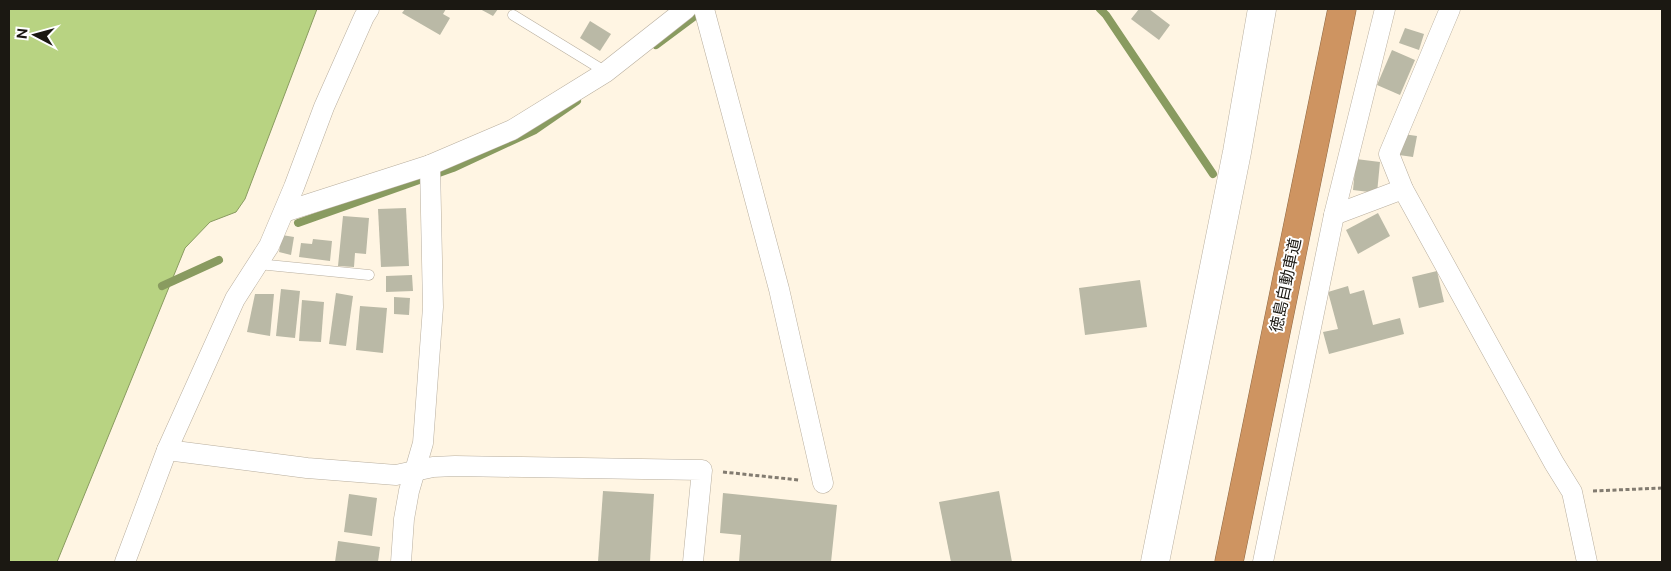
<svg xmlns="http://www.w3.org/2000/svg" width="1671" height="571" viewBox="0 0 1671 571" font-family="'Public Sans','Noto Sans JP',sans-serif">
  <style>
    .water { fill: #b8d382; stroke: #899b60 }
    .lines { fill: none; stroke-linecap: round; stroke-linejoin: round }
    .stream { stroke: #899b60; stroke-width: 8 }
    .building { fill: #bab9a6 }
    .lane-casing { stroke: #b8ae9e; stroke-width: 11 }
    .street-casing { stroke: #b8ae9e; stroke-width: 21 }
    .secondary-casing { stroke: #b8ae9e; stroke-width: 29 }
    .highway-casing { stroke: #8f6945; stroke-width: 29 }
    .path { stroke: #827b70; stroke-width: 3; stroke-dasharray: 4 2.5; stroke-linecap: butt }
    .lane { stroke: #fff; stroke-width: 10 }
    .street { stroke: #fff; stroke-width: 20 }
    .secondary { stroke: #fff; stroke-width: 28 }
    .highway { stroke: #ce9461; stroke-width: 28 }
    .labels { text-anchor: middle; stroke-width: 4; stroke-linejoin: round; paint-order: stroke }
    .street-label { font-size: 16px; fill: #1b1812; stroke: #fff }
  </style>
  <rect width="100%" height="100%" fill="#fff5e3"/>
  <path class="water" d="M9,9h308l-72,190 -9,13 -26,10 -25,26 -128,314h-48z"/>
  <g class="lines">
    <g class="stream">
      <path d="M1100,9l6,6 107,159"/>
      <path d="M656,45l47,-35"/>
      <path d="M298,223l155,-55 82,-38 42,-29"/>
      <path d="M162,286l57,-26"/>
    </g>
  </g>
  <g class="building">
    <path d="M405,9h41l-3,5 7,4 -10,17 -38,-22z"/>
    <path d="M480,9h18l-5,7z"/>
    <path d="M1139,9h10l21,16 -11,15 -28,-21z"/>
    <path d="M590,21l21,13 -11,17 -20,-13z"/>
    <path d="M1405,28l19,6 -5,16 -20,-7z"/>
    <path d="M1392,50l23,10 -15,35 -23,-10z"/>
    <path d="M1403,134l14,2 -4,21 -14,-2z"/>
    <path d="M1356,159l24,3 -3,31 -24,-3z"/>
    <path d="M406,208l3,58 -28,1 -3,-58z"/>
    <path d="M1378,213l12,23 -32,18 -12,-24z"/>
    <path d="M343,216l26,2 -3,36 -11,-1 -1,14 -16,-1z"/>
    <path d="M282,235l12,2 -3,18 -12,-3z"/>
    <path d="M313,239l19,2 -2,20 -31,-4 2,-14 11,1z"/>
    <path d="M1437,271l7,31 -25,6 -7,-31z"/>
    <path d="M412,275l1,16 -27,1v-16z"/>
    <path d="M1140,280l7,47 -62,8 -6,-47z"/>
    <path d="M1348,286l2,8 14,-4 9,35 27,-7 4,16 -75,20 -6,-22 15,-3 -10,-37z"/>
    <path d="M281,289l19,2 -5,47 -19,-2z"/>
    <path d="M336,293l17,3 -7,50 -17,-2z"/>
    <path d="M255,294h19l-4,42 -23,-4z"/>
    <path d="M394,297l16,1 -1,17 -15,-1z"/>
    <path d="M302,300l22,2 -3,40 -22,-1z"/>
    <path d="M360,306l27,2 -4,45 -27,-3z"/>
    <path d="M603,491l51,3 -4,68h-52z"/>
    <path d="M999,491l13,71h-61l-12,-60z"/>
    <path d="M723,493l114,12 -6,57h-92l2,-27 -21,-2z"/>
    <path d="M349,494l28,4 -5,38 -28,-4z"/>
    <path d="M338,541l42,6 -2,15h-43z"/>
  </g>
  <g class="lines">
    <g class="lane-casing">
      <g id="lane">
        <path d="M513,15l93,57"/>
        <path d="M258,264l111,11"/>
      </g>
    </g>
    <g class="street-casing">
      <g id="street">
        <path d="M704,9l75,280 44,194"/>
        <path d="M1450,9l-61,145 14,35 151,274 18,29 15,70"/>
        <path d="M284,212l146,-47 82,-35 94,-58 80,-63"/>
        <path d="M1334,215l69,-26"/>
        <path d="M167,450l140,18 89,7 37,-8 22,-1 247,4 -9,92"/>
        <path d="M125,562l42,-112 68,-151 34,-53 25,-59 30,-80 40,-90 5,-8"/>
        <path d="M401,562l3,-43 5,-28 14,-48 10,-136 -3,-142"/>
        <path d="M1263,562l71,-347 51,-206"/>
      </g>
    </g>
    <g class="secondary-casing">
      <path id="secondary" d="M1155,562l82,-410 25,-143"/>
    </g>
    <g class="highway-casing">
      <path id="highway" d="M1229,562l113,-553"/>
    </g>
    <g class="path">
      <path d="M723,472l76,8"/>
      <path d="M1593,491l69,-3"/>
    </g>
    <use href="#lane" class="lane"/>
    <use href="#street" class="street"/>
    <use href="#secondary" class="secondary"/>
    <use href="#highway" class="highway"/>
  </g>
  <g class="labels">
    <g class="street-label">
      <text transform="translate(1285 285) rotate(-78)" y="6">徳島自動車道</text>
    </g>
  </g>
  <rect width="1671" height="571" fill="none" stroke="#1b1812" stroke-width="20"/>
  <g transform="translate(35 35) rotate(276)" stroke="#ffffff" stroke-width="4" paint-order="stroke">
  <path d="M0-4L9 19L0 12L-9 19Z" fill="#1b1812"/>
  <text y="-8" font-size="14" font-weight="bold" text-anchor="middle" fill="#1b1812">N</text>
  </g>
</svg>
